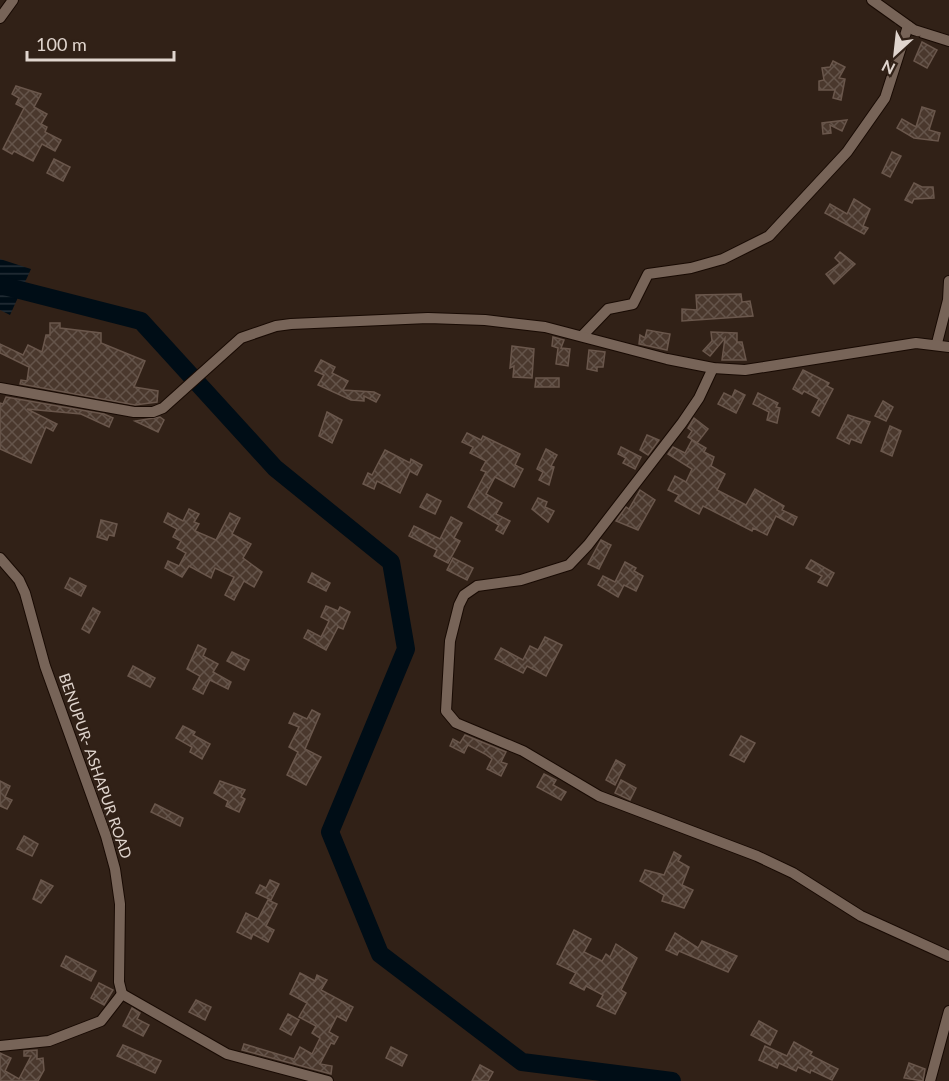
<svg xmlns="http://www.w3.org/2000/svg" width="949" height="1081" viewBox="0 0 949 1081" font-family="Lato,sans-serif">
  <style>
    .water { fill: url(#water-rules) }
    .lines { fill: none; stroke-linecap: round; stroke-linejoin: round }
    .river { stroke: #000d16; stroke-width: 18 }
    .building { fill: url(#building-cross-hatch); stroke: #6a574c; stroke-width: 1.5 }
    .minor-casing { stroke: #180a03; stroke-width: 12 }
    .minor { stroke: #776458; stroke-width: 10 }
    .labels { text-anchor: middle; stroke-width: 4.5; stroke-linejoin: round; paint-order: stroke }
    .street-label { font-size: 15px; fill: #e0d5ce; stroke: #312117 }
  </style>
  <defs>
    <pattern id="water-rules" width="6" height="5" patternUnits="userSpaceOnUse" patternTransform="scale(1.5)"><rect width="6" height="5" fill="#000d16"/><path d="M0 2.5h6" fill="none" stroke="#252f37"/></pattern>
    <pattern id="building-cross-hatch" width="8" height="8" patternUnits="userSpaceOnUse" patternTransform="scale(1.5)"><rect width="8" height="8" fill="#4a382d"/><path d="M0 0l8 8M0 8l8-8" fill="none" stroke="#64544a"/></pattern>
  </defs>
  <rect width="100%" height="100%" fill="#312117"/>
  <path class="water" d="M0,259l31,10 -21,46 -10,-5z"/>
  <g class="lines">
    <path class="river" d="M0,285l141,36 134,147 116,94 15,87 -76,183 50,122 142,108 150,19"/>
  </g>
  <g class="building">
    <path d="M922,42l15,8 -10,18 -13,-7z"/>
    <path d="M833,61l12,6 -6,11 6,1 -4,21 -8,-2 2,-8h-16v-9l5,-1 -2,-12 8,-1z"/>
    <path d="M16,86l25,8 -7,13 13,7 -6,10 6,3 -2,5 16,8 -6,11 -13,-7 -9,17 -19,-10 -2,3 -9,-5 21,-41 -8,-4 3,-6 -7,-4z"/>
    <path d="M922,107l13,4 -6,19 11,3 -2,8 -24,-3 -17,-10 5,-9 14,8z"/>
    <path d="M847,120l-5,11 -12,-6 1,8 -8,1 -1,-11z"/>
    <path d="M892,152l9,4 -11,21 -8,-4z"/>
    <path d="M54,159l16,8 -7,14 -16,-8z"/>
    <path d="M914,183l8,4h11l1,11 -20,1 -2,4 -7,-3z"/>
    <path d="M854,199l16,10 -7,17 5,2 -4,6 -39,-21 5,-9 17,10z"/>
    <path d="M840,252l15,12 -21,20 -8,-10 14,-11 -5,-5z"/>
    <path d="M741,294l1,8 8,-1 3,15 -71,5v-12l15,1 -1,-15z"/>
    <path d="M50,323h10v5l41,5v10l44,18 -11,26 24,4 -1,11 -22,3 -115,-21 1,-4 6,1 2,-14 -29,-14v-9l23,11 5,-10 14,7 4,-17h4z"/>
    <path d="M647,330l23,4 -3,16 -28,-6 1,-9 5,3z"/>
    <path d="M711,332l26,1v9h5l4,18h-24l3,-22 -15,18 -7,-5 9,-10z"/>
    <path d="M553,337l11,3 -3,8 9,1 -2,17 -12,-2 2,-16 -6,-2z"/>
    <path d="M512,346l22,3 -2,29 -19,-1 1,-11 -4,2z"/>
    <path d="M589,350l16,2 -2,15h-6v4l-10,-2z"/>
    <path d="M321,360l14,7 -3,6 16,8 -5,9 31,2 6,3 -4,7 -12,-6v5l-13,-1 -33,-15 6,-10 -9,-4z"/>
    <path d="M803,370l26,13 -2,3 6,3 -14,27 -7,-4 7,-13 -15,-8 -2,3 -9,-5z"/>
    <path d="M536,378h23v9h-24z"/>
    <path d="M735,390l10,5 -9,18 -18,-9 6,-11 8,4z"/>
    <path d="M758,393l20,10 -2,4 4,1 -3,15 -10,-3 2,-8 -16,-8z"/>
    <path d="M6,397l98,17 9,4 -4,9 -28,-13 -54,-5 30,15 -4,7 -7,-4 -15,36 -31,-14v-46l3,1z"/>
    <path d="M883,401l10,6 -7,14 -11,-5z"/>
    <path d="M327,412l15,8 -10,23 -13,-7z"/>
    <path d="M848,415l22,7 -9,21 -10,-4 -2,5 -12,-6z"/>
    <path d="M160,417l4,3 -6,12 -23,-11z"/>
    <path d="M694,418l14,11 -11,14 -9,-6 4,-6 -4,-3z"/>
    <path d="M890,426l11,5 -9,25 -11,-5z"/>
    <path d="M467,433l14,7 2,-4 37,18 -5,11 8,4 -9,18 -19,-10 -9,17 16,9 -6,11 14,7 -7,13 -7,-4 3,-5 -31,-18 18,-35 -5,-2 5,-9 -16,-8 3,-6 -11,-5z"/>
    <path d="M647,435l12,5 -11,15 -8,-5z"/>
    <path d="M692,440l14,8 -2,4 10,5 -3,9 14,8 -8,16 29,15 9,-16 29,17 -2,4 15,7 -4,8 -17,-9 -9,19 -14,-7 -1,3 -49,-25 -4,8 -24,-13 4,-6 -11,-5 7,-14 11,6 6,-13 -24,-15 5,-7 12,6z"/>
    <path d="M621,447l20,10 -6,12 -12,-6 3,-5 -8,-4z"/>
    <path d="M546,449l11,6 -6,11 3,1 -5,18 -10,-5 4,-8 -6,-3z"/>
    <path d="M385,450l25,13 1,-4 11,6 -5,10 -7,-4 -10,22 -23,-12 -3,8 -11,-5 5,-11 4,2z"/>
    <path d="M640,490l15,10 -17,30 -22,-9 10,-14 3,2z"/>
    <path d="M427,494l14,7 -6,13 -15,-7z"/>
    <path d="M538,498l9,4 -2,5 9,4 -6,11 -16,-13z"/>
    <path d="M189,509l10,5 -5,8 5,2 -4,7 21,9 14,-27 10,5 -8,16 19,10 -8,14 19,14 -8,15 -10,-6 -10,19 -9,-5 9,-18 -19,-9 -4,10 -22,-12 -7,11 -17,-9 3,-7 11,5 7,-13 -9,-5 4,-7 -8,-4 4,-8 -13,-7 4,-9 15,8z"/>
    <path d="M451,517l11,6 -8,15 6,3 -12,22 -14,-7 3,-6 -28,-14 5,-10 26,13z"/>
    <path d="M101,520l16,4 -3,12 -5,-1 -2,5 -10,-3z"/>
    <path d="M601,540l10,5 -12,24 -11,-5z"/>
    <path d="M453,558l20,10 -6,12 -20,-10z"/>
    <path d="M811,560l23,13 -7,13 -9,-4 4,-6 -16,-8z"/>
    <path d="M625,562l11,6 -2,3 9,5 -7,15 -12,-6 -6,12 -20,-12 5,-9 12,6z"/>
    <path d="M312,573l18,10 -4,8 -18,-9z"/>
    <path d="M70,578l16,8 -5,10 -16,-8z"/>
    <path d="M326,606l12,5 2,-4 10,5 -7,17 -5,-2 -12,23 -22,-12 4,-8 13,7 8,-16 -8,-4z"/>
    <path d="M93,608l7,4 -11,21 -7,-4z"/>
    <path d="M545,637l17,8 -16,31 -19,-10 -4,7 -28,-14 6,-11 22,12 7,-14 8,4z"/>
    <path d="M198,645l8,4 -3,7 15,8 -5,8 18,10 -3,7 -18,-9 -7,14 -10,-5 7,-13 -13,-7z"/>
    <path d="M232,652l17,8 -5,10 -17,-9z"/>
    <path d="M133,666l22,12 -5,9 -22,-11z"/>
    <path d="M312,710l8,4 -15,35 16,8 -15,28 -19,-10 11,-23 -9,-5 10,-20 -10,-4 5,-10 13,6z"/>
    <path d="M183,726l12,6 -2,3 17,9 -8,15 -12,-7 2,-5 -16,-9z"/>
    <path d="M465,735l41,17 -5,10 6,2 -6,12 -14,-7 5,-10 -7,-5 -17,-9 -4,8 -14,-7 3,-7 7,4z"/>
    <path d="M741,736l14,7 -11,19 -14,-7z"/>
    <path d="M616,760l9,5 -10,20 -9,-5z"/>
    <path d="M544,774l12,6 -3,5 13,7 -5,8 -24,-13z"/>
    <path d="M621,780l15,8 -6,12 -15,-7z"/>
    <path d="M0,781l10,5 -5,11 7,3 -5,9 -7,-3z"/>
    <path d="M220,781l25,9 -4,7 4,2 -6,13 -13,-6 2,-5 -14,-8z"/>
    <path d="M155,804l28,14 -3,8 -29,-14z"/>
    <path d="M24,836l14,8 -6,12 -15,-7z"/>
    <path d="M674,852l7,4 -3,5 11,6 -7,18 11,5 -9,18 -22,-7 2,-6 -24,-14 5,-11 19,5z"/>
    <path d="M41,880l12,6 -12,17 -8,-4z"/>
    <path d="M270,880l9,4 -8,16 -15,-7 4,-8 6,3z"/>
    <path d="M268,900l9,4 -11,22 8,4 -6,12 -15,-8 -2,5 -14,-7 9,-19 12,6z"/>
    <path d="M574,930l17,9 -7,13 18,9 4,-7 4,3 6,-13 21,14 -16,32 5,3 -11,21 -18,-8 6,-11 -17,-9 -2,4 -14,-7 6,-10 -19,-9z"/>
    <path d="M675,933l23,15 4,-7 35,15 -9,16 -49,-21 -2,4 -11,-5z"/>
    <path d="M66,956l30,15 -5,10 -30,-15z"/>
    <path d="M300,973l15,8 2,-6 10,5 -6,10 32,17 -7,14 -9,-5 -8,16 9,5 -4,7 -3,-1 -11,21 12,2 -1,8 -89,-24 2,-6 50,15 6,-12 12,7 8,-16 -8,-5 4,-7 -17,-9 8,-14 -17,-9z"/>
    <path d="M99,983l14,7 -9,15 -13,-7z"/>
    <path d="M196,1000l15,7 -6,13 -16,-8z"/>
    <path d="M132,1008l8,5 -3,6 12,6 -6,11 -20,-10z"/>
    <path d="M288,1014l11,6 -8,15 -11,-6z"/>
    <path d="M759,1021l18,10 -7,14 -19,-10z"/>
    <path d="M794,1042l18,10 -2,3 28,14 -6,11 -21,-10 -1,3 -12,-6 -2,4 -17,-8 -2,5 -18,-8 6,-14 22,10z"/>
    <path d="M123,1045l38,16 -6,12 -38,-17z"/>
    <path d="M391,1047l16,8 -5,11 -16,-8z"/>
    <path d="M37,1050v9l6,-1 1,12 -6,11h-38v-28l11,5 -6,13 14,8 12,-23h-7v-5z"/>
    <path d="M909,1063l16,6 -2,12 -19,-3z"/>
    <path d="M480,1065l13,7 -5,9h-16z"/>
  </g>
  <g class="lines">
    <g class="minor-casing">
      <g id="minor">
        <path d="M872,0l42,30 35,11"/>
        <path d="M0,18l13,-18"/>
        <path d="M583,335l25,-26 25,-5 15,-30 43,-6 32,-9 46,-23 78,-84 38,-54 23,-72"/>
        <path d="M937,343l11,-43 1,-19"/>
        <path d="M713,368l-14,30 -17,25 -94,122 -19,20 -48,15 -44,6 -13,9 -5,10 -9,36 -4,70 10,12 67,28 76,45 158,60 36,17 68,43 88,40"/>
        <path d="M0,388l134,24h19l10,-4 78,-70 35,-12 15,-2 137,-6 57,2 60,7 122,32 46,9 32,2 171,-27 33,4"/>
        <path d="M0,558l19,22 6,13 20,73 61,170 9,33 5,35 -1,78 3,12"/>
        <path d="M0,1046l49,-5 52,-20 21,-27 105,60 101,27"/>
        <path d="M930,1081l19,-70"/>
      </g>
    </g>
    <use href="#minor" class="minor"/>
  </g>
  <g class="labels">
    <g class="street-label">
      <text transform="translate(95 766) rotate(71)" y="5">BENUPUR- ASHAPUR ROAD</text>
    </g>
  </g>
  <g transform="translate(895 54) rotate(207)" stroke="#312117" stroke-width="4.5" paint-order="stroke">
  <path d="M0-4.5L10 22L0 15L-10 22Z" fill="#e0d5ce"/>
  <text y="-9" font-size="16" font-weight="bold" text-anchor="middle" fill="#e0d5ce">N</text>
  </g>
  <path d="M27 51v9h147v-9" fill="none" stroke="#e0d5ce" stroke-width="3"/>
  <text x="36" y="51" font-size="18" fill="#e0d5ce" stroke="#312117" stroke-width="4.5" paint-order="stroke">100 m</text>
</svg>
